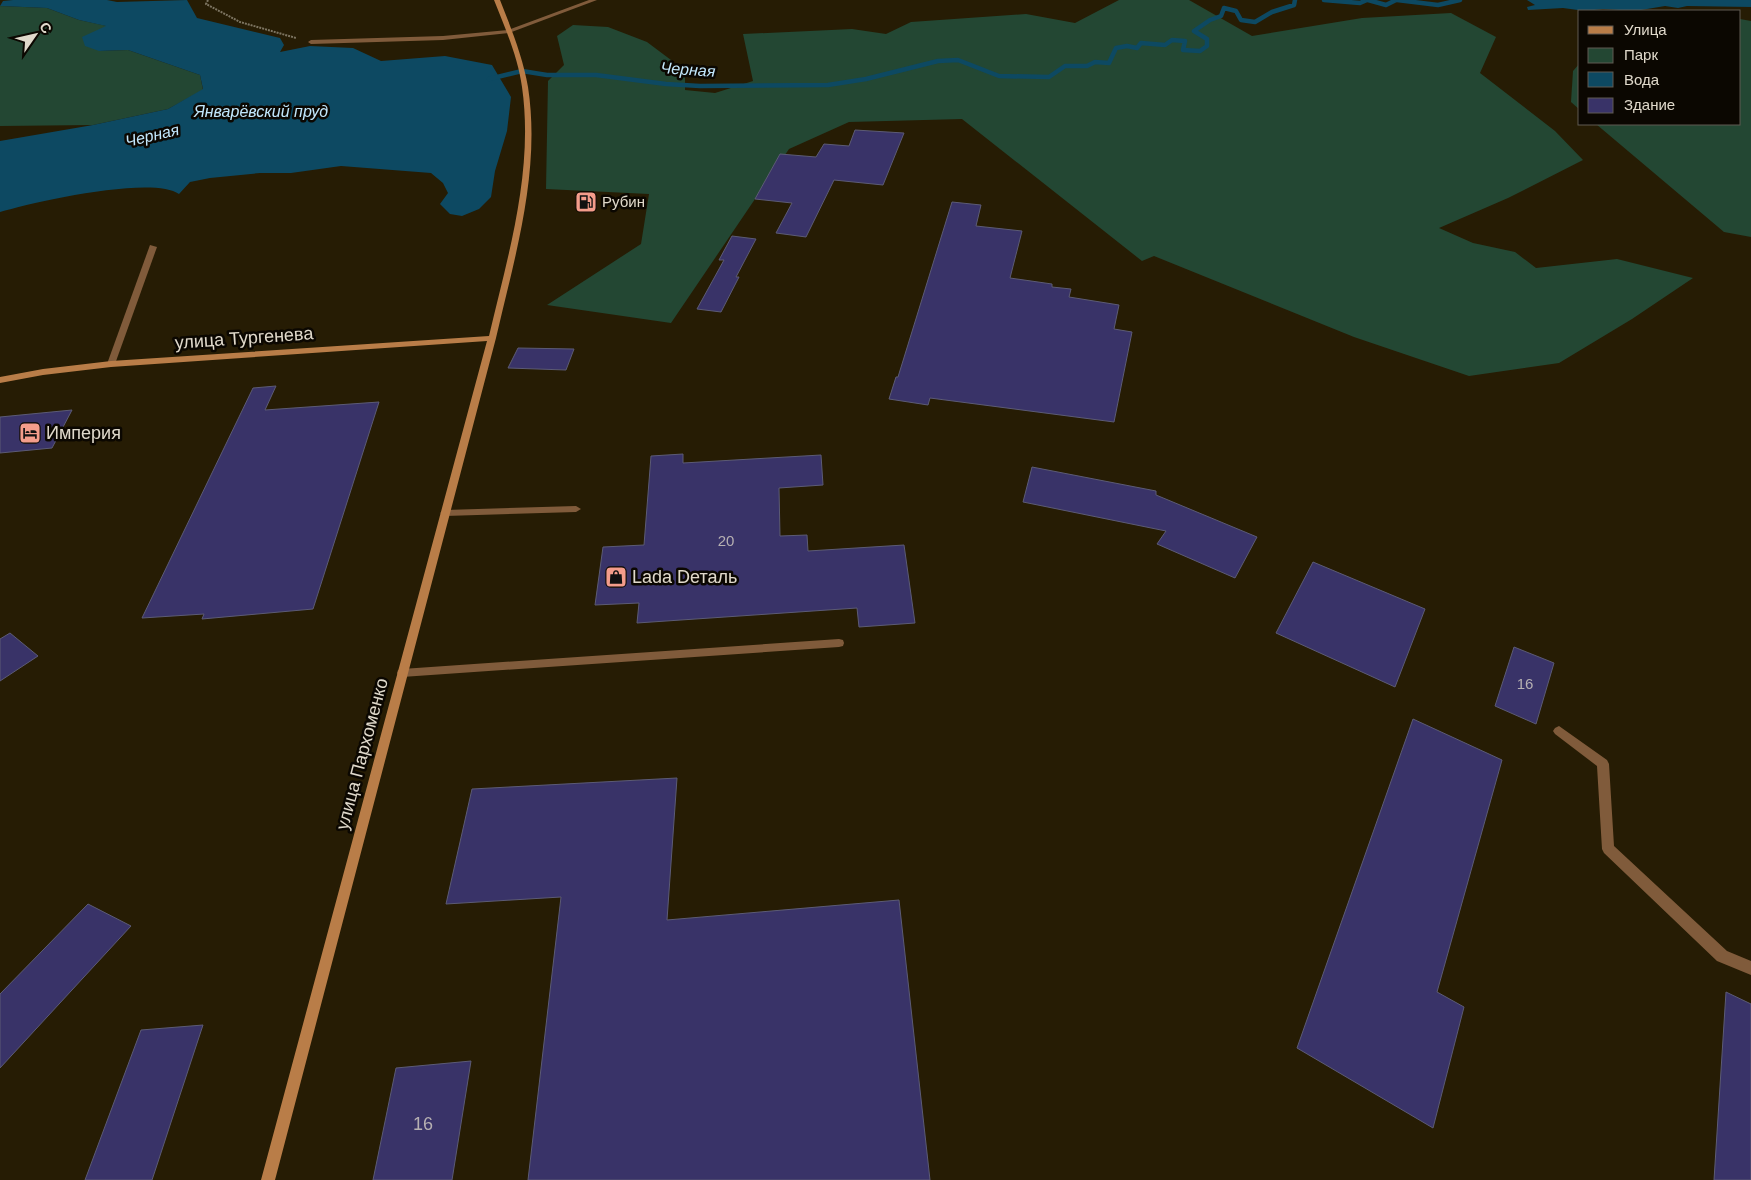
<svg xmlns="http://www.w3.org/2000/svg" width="1751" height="1180" viewBox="0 0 1751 1180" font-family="Arial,sans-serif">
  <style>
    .green { fill: #234733 }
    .water { fill: #0d4962 }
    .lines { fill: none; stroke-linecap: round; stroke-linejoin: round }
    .stream { stroke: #0d4962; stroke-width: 4.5 }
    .building { fill: #393368; stroke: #5c5b75 }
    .path { stroke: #7d7562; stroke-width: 2; stroke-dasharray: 2 1; stroke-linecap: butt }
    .lane { fill: #805b3b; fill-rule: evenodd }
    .secondary { fill: #b97d48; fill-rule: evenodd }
    .labels { text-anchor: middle; stroke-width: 5; stroke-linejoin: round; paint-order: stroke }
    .far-poi-label { font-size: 15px; fill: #e0d9cb; stroke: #0b0701; text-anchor: start }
    .number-label { font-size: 15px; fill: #b6b0b2 }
    .far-water-label { font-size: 16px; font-style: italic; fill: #c2e7fc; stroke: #0b0701 }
    .street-label { font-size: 18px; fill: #e0d9cb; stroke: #0b0701 }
    .poi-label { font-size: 18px; fill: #e0d9cb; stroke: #0b0701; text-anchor: start }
    .near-number-label { font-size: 18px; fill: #b6b0b2 }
  </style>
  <rect width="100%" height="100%" fill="#261c04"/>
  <g class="green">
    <path d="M1119,0h70l63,36 110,-18 89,-5 45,24 -16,36 75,58 28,29 -75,38 -69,30 34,15 42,9 21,16 81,-9 76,19 -61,41 -73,44 -90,13 -115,-39 -200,-81 -12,5 -180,-142 -113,3 -60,27 -118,174 -124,-18 94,-61 8,-50 -103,-5 2,-108 16,-16 -7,-29 16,-11 35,2 39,15 24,18 14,16v14l30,3 38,-12 -10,-47 109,-5 34,5 25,-12 115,-8 49,9z"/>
    <path d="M0,6l47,2 32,12 28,6 -8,25 29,-1 72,25 3,15 -35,19 -75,16 -93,1z"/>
    <path d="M1740,19l11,2v216l-27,-5 -128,-108h144z"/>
    <path d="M1580,63v47l-9,-8 2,-31z"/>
  </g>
  <g class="water">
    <path d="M13,0h94l10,2 70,-2 10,18 83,20 4,7 -4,7 30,-6 43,2 28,13 64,-5 47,9 19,32 -4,34 -12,40 -4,26 -12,12 -17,7 -12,-2 -10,-10 8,-11 -5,-10 -12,-10 -90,-7 -50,7h-31l-50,5 -20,4 -11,12c-26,-19 -146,8 -179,18v-71l93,-16 75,-16 35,-20 -3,-14 -72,-25 -29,1 -14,-5 -3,-9 24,-11 -27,-6 -32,-12 -47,-2 3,-5z"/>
    <path d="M1527,0h224v7l-64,-1 -9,2 -13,-2 -30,5 -32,-2 -18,2 -22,-3 -35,2 -1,-3 8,-2z"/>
  </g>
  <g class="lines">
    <g class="stream">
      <path d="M1324,0l36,3 7,-3"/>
      <path d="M1368,0l18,5 10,-5"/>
      <path d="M1397,0l41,5 22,-5"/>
      <path d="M489,79l33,-8 25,4h49l70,9 34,2 128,-1 38,-6 72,-18 20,-1 41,16 50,1 16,-11h22l8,-4 14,1 7,-15 11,-2 10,2 4,-5 24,2 7,-5 13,1 -2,9 17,1 7,-5v-7l-13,-8 16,-11 11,-4 3,-8 12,3 5,9 14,2 17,-10 22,-7 1,-5"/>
    </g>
  </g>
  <g class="building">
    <path d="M855,130l49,3 -21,52 -49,-5 -28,57 -30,-4 16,-30 -37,-4 25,-45 36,3 8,-13 25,2z"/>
    <path d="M952,202l29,3 -5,21 46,5 -12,47 42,6v3l19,2 -2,8 50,8 -5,24 18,3 -18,90 -184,-24 -2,7 -39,-6 7,-22h2z"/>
    <path d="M732,236l24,3 -20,38h3l-18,35 -24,-3 27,-49h-5z"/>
    <path d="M518,348l56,1 -8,21 -58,-2z"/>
    <path d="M276,386l-11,24 114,-8 -66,207 -111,10 2,-5 -62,4 111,-230z"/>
    <path d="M72,410l-20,38 -52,5v-36z"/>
    <path d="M683,454v9l138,-8 2,30 -44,3 1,48 27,-1 1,16 96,-6 11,78 -56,4 -2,-19 -220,15 2,-20 -44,2 8,-58 41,-2 7,-89z"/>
    <path d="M1032,467l124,24v4l101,42 -22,41 -78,-34 9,-13 -143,-29z"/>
    <path d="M1313,562l112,47 -30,78 -119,-54z"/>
    <path d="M10,633l28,23 -38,25v-42z"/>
    <path d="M1514,647l40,16 -18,61 -41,-18z"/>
    <path d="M1413,719l89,41 -65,232 27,15 -31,121 -136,-80z"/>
    <path d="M677,778l-10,142 232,-20 31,280h-402l33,-283 -115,7 26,-115z"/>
    <path d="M88,904l43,22 -131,142v-74z"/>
    <path d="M1726,992l25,12v176h-37z"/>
    <path d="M203,1025l-51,155h-67l56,-150z"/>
    <path d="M471,1061l-19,119h-79l23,-112z"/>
  </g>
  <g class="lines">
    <path class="path" d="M208,0l-2,4 34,18 56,16"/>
    <g class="lane">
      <path d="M589,0h8l-88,33 -66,7 -132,4 -3,-2 3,-2 132,-4 65,-6z"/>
      <path d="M150,245l7,2 -42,117 -4,3 -3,-1 -1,-2z"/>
      <path d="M576,506l5,3 -5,3 -131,4 -5,-3 5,-3z"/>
      <path d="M839,639l4,1 1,3 -1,3 -4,1 -437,30 -4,-1 -1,-3 1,-3 4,-1z"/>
      <path d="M1559,726l48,34 2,4 5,82 113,105 24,10v14l-34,-14 -113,-108 -2,-4 -5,-83 -42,-32 -2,-3 2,-3z"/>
    </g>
    <path class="secondary" d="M494,0h6c11,28 23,57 28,87 13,84 -13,169 -32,251l-221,842h-14l226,-839 -376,26 -68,8 -43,8v-6l43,-8 68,-8 378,-25c19,-81 45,-165 33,-249 -4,-30 -17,-59 -28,-87z"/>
  </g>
  <defs>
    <g id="fuel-square" transform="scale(1.125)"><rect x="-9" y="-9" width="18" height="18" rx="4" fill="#f49d8b" stroke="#0b0701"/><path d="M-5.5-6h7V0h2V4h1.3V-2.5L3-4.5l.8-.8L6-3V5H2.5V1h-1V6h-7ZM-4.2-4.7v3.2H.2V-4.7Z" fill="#111"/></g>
    <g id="hotel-square" transform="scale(1.125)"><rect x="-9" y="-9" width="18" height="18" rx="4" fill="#f49d8b" stroke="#0b0701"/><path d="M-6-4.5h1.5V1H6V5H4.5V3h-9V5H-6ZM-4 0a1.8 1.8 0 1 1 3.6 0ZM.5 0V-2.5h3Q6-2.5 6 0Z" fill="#111"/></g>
    <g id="shop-square" transform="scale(1.125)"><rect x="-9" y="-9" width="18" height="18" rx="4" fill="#f49d8b" stroke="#0b0701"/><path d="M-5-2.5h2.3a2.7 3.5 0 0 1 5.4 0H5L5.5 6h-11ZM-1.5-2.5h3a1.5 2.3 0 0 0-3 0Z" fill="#111"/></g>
  </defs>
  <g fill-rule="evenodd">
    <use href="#fuel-square" x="586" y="202"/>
    <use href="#hotel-square" x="30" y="433"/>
    <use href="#shop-square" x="616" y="577"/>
  </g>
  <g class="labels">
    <g class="far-poi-label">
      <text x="602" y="207">Рубин</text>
    </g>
    <g class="number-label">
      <text x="726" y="546">20</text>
      <text x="1525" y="689">16</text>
    </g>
    <g class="far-water-label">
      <text transform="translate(688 69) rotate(4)" y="6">Черная</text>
      <text x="261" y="117">Январёвский пруд</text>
      <text transform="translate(152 135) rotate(-13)" y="6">Черная</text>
    </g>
    <g class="street-label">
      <text transform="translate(244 338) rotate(-4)" y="6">улица Тургенева</text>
      <text transform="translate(362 754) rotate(-75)" y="6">улица Пархоменко</text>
    </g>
    <g class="poi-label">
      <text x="46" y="439">Империя</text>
      <text x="632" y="583">Lada Dеталь</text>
    </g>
    <g class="near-number-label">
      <text x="423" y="1130">16</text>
    </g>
  </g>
  <rect x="1578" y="10" width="162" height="115" fill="#0b0701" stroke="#605b52"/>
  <rect x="1588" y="26" width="25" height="8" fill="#b97d48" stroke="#605b52"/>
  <text x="1624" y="35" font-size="15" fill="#e0d9cb">Улица</text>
  <rect x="1588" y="48" width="25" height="15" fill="#234733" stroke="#605b52"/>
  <text x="1624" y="60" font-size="15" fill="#e0d9cb">Парк</text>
  <rect x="1588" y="72" width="25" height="15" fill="#0d4962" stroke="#605b52"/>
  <text x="1624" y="85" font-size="15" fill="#e0d9cb">Вода</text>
  <rect x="1588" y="98" width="25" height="15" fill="#393368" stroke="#605b52"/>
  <text x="1624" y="110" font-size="15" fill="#e0d9cb">Здание</text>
  <g transform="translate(35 35) rotate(56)" stroke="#0b0701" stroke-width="4" paint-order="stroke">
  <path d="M0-4L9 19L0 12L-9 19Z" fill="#e0d9cb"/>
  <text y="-8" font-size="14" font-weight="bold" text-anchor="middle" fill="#e0d9cb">С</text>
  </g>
</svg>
